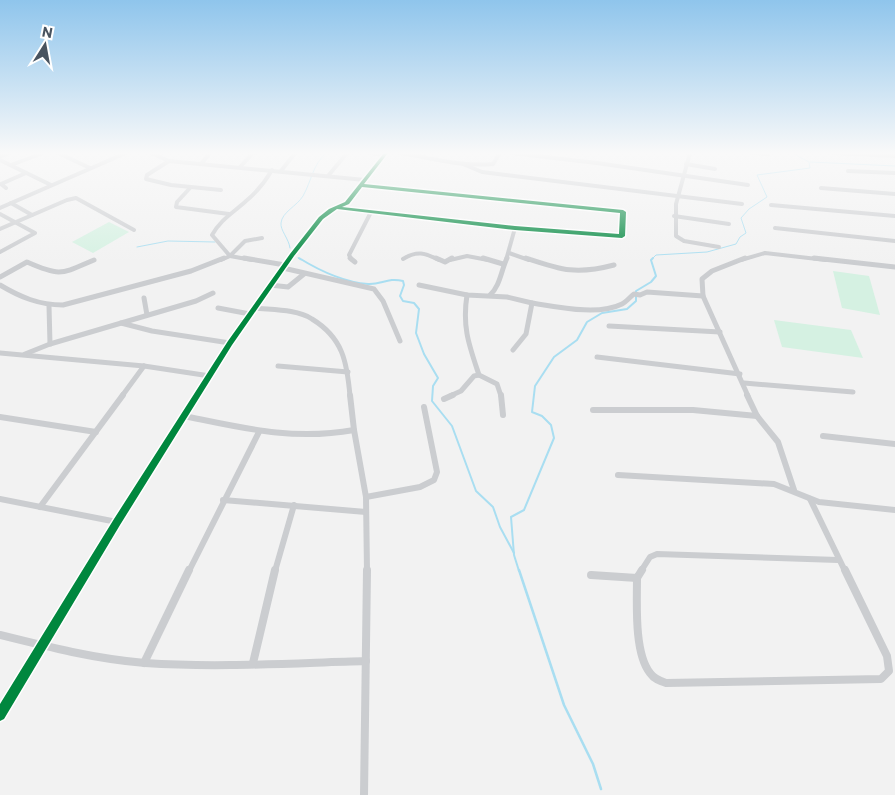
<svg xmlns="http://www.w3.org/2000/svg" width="895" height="795" viewBox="0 0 895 795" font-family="Commissioner,sans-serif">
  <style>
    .green { fill: #d5f1e2 }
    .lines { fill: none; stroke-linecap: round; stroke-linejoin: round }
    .stream-far2 { stroke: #a9def1; stroke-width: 1 }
    .stream-far1 { stroke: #a9def1; stroke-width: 2 }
    .stream { stroke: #a9def1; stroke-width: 2.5 }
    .minor-far3 { stroke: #cbcdd0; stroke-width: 4 }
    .minor-far2 { stroke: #cbcdd0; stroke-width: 5 }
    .minor-far1 { stroke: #cbcdd0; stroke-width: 6 }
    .minor { stroke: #cbcdd0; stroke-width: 8 }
    .tertiary { fill: #cbcdd0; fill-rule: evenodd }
    .primary { fill: #c8cbce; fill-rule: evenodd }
    .cycleway-casing { stroke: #fff; stroke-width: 3 }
    .cycleway { fill: #00873e; fill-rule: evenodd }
  </style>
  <rect width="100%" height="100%" fill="#f2f2f2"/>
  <g class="green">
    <path d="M109,222l20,10 -36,21 -21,-11z"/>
    <path d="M833,271l36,5 11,39 -38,-7z"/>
    <path d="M774,320l77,10 12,28 -81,-11z"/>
  </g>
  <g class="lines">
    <g class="stream-far2">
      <path d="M810,162l85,4"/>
      <path d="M137,247l31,-6 47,1"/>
      <path d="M290,248c-1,-9 -10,-18 -9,-25 1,-11 16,-17 22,-27 9,-16 9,-30 23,-43"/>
      <path d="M298,258l3,2"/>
      <path d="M651,260l5,-5 51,-3 29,-8 4,-7 6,-4 -5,-15 8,-9 18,-12 -10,-22 53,-7 -1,-6 -17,-9"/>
    </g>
    <g class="stream-far1">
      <path d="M299,258c21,13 44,24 69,26 13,1 20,-7 35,-3l1,4 -4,11 3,5 11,2 5,6 -3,24 8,21 14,24 -5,8 -1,15 20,25 24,65 17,16 7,20 14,26"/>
      <path d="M519,571l-5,-16 -3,-38 13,-7 30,-72 -3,-13 -9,-9 -10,-4 3,-26 19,-29 23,-17 10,-18 15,-9 25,-4 9,-8v-10l15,-9 5,-6 -5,-16 2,-2"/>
    </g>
    <path class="stream" d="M519,570l45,135 29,59 8,25"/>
    <g class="minor-far3">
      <path d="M58,153l32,15"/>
      <path d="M151,153l18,8 196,19"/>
      <path d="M370,153l14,2"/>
      <path d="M400,153c31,5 62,14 93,11l7,-11"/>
      <path d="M511,153l86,10 151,22"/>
      <path d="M690,153l-14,51v32l8,5 35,6"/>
      <path d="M754,153l14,1"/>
      <path d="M833,153l62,3"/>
      <path d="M0,160l51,25"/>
      <path d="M169,161l-22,14 -1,4 25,6 50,5"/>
      <path d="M201,164l9,-11"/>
      <path d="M463,164l19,8 260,32"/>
      <path d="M686,164l29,5"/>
      <path d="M11,165l32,-12"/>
      <path d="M240,167l13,-14"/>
      <path d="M281,171l14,-18"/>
      <path d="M848,171l47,2"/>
      <path d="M328,176l19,-23"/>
      <path d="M6,188l-5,-4 25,-11"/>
      <path d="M190,188l-13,14 -1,5 53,7"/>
      <path d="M821,188l74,6"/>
      <path d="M11,203l21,12"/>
      <path d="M771,205l124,11"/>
      <path d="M0,208l126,-55"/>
      <path d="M337,208l178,20 107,8 1,-24 -262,-27"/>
      <path d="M0,214l35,19 -35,19"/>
      <path d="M674,216l55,8"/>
      <path d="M775,228l120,13"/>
      <path d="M0,229l67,-29 9,-2 58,32"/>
      <path d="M509,253l20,7"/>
      <path d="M403,259c14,-9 22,-6 36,1"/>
      <path d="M221,260l9,-4 15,-15 17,-3"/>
      <path d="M252,260l-22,-4 -18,-21c9,-16 21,-22 34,-34 11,-9 19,-19 26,-31"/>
      <path d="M352,260l-3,-5 22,-43"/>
      <path d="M450,260l17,-4 21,4"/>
      <path d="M506,260l9,-32"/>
      <path d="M741,260l24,-7 61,7"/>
    </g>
    <g class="minor-far2">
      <path d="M244,258l41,7"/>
      <path d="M350,258l5,4"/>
      <path d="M436,258l9,4 7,-4"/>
      <path d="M483,258l20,6"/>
      <path d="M526,258c36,12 50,17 88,7"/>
      <path d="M745,258l-33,13 -10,8 1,17 45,100"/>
      <path d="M814,258l81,9"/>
      <path d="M283,268l91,21 9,12 17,40"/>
      <path d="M0,277l27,-15c34,15 34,12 67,-2"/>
      <path d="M0,285c20,12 39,20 63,20l128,-34 33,-13"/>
      <path d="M270,285l18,2 16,-13"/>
      <path d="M419,285l48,10 40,2 25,6 -6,31 -13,16"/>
      <path d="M467,295c-5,32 2,50 12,80l18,9 4,12"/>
      <path d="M490,295c10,-9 11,-24 17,-37"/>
      <path d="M144,298l3,17"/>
      <path d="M532,303c26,4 66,13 90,1 4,-2 8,-7 12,-10l6,1 7,-3 56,4"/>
      <path d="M49,306l1,38"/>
      <path d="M218,308l32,6"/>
      <path d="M254,308c17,2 43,1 58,11 31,19 35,43 38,77"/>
      <path d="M121,323l31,8 78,12"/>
      <path d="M609,326l111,6"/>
      <path d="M0,353l144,13 66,10"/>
      <path d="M25,354l25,-10 146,-43 17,-8"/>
      <path d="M597,357l143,17"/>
      <path d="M278,366l70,6"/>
      <path d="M744,383l109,9"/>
      <path d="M122,396l22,-30"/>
      <path d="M450,396l11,-5 13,-15 5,-1"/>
    </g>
    <g class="minor-far1">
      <path d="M350,395l4,35 12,67 1,74"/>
      <path d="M501,395l2,20"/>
      <path d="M747,395l10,21 21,26 16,48"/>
      <path d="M444,399l9,-4"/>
      <path d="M593,410h100l64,6"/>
      <path d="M184,416c59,12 109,25 170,14"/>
      <path d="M0,417l96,15"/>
      <path d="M823,436l72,8"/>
      <path d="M618,475l156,9 45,18 76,8"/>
      <path d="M366,497l54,-10 14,-7 3,-8 -13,-65"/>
      <path d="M0,499l117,23"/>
      <path d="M810,499l35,72"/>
      <path d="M223,500l143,12"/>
      <path d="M40,507l83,-112"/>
      <path d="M189,571l70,-139"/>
      <path d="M275,571l19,-66"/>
      <path d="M641,571l9,-14 7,-3 181,6"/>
    </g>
    <g class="minor">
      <path d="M591,575l46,3 5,-8"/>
      <path d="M637,578c0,25 -3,75 13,95 4,6 10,8 16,10l215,-4 8,-8 -2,-15 -42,-86"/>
      <path d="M0,635c48,12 96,24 145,28 73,5 148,0 221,-2"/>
      <path d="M144,663l45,-93"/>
      <path d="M253,663l22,-93"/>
      <path d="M364,795l3,-225"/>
    </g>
    <path class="tertiary" d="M384,153h4l-39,51 -16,7 -10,8 -29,37 -62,89 -112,180 -116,194 -4,2v-17l114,-185 114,-178 62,-87 29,-37 10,-8 16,-7z"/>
    <path class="primary" d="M6,153h7l-13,6v-4z"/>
    <g class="cycleway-casing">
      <path id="cycleway" d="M384,153h4l-24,31 259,26 3,2 -1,24 -3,2 -107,-8 -178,-21 -14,10 -29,37 -62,89 -112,180 -116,194 -4,2v-17l114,-185 114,-178 62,-87 29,-37 10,-8 16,-7zM362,187l258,26 -1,21 -104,-8 -173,-19 7,-3z"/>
    </g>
    <use href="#cycleway" class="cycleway"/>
  </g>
  <linearGradient id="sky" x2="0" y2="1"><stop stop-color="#8fc5ec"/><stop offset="0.58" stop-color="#f9f9f9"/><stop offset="1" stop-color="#f9f9f9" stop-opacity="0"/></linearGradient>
  <rect width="895" height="264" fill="url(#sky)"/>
  <g transform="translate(45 45) rotate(11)" stroke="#ffffff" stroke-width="4" paint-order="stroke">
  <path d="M0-4L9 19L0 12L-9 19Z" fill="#48535f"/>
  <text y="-8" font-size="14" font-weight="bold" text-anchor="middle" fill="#48535f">N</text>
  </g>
</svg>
